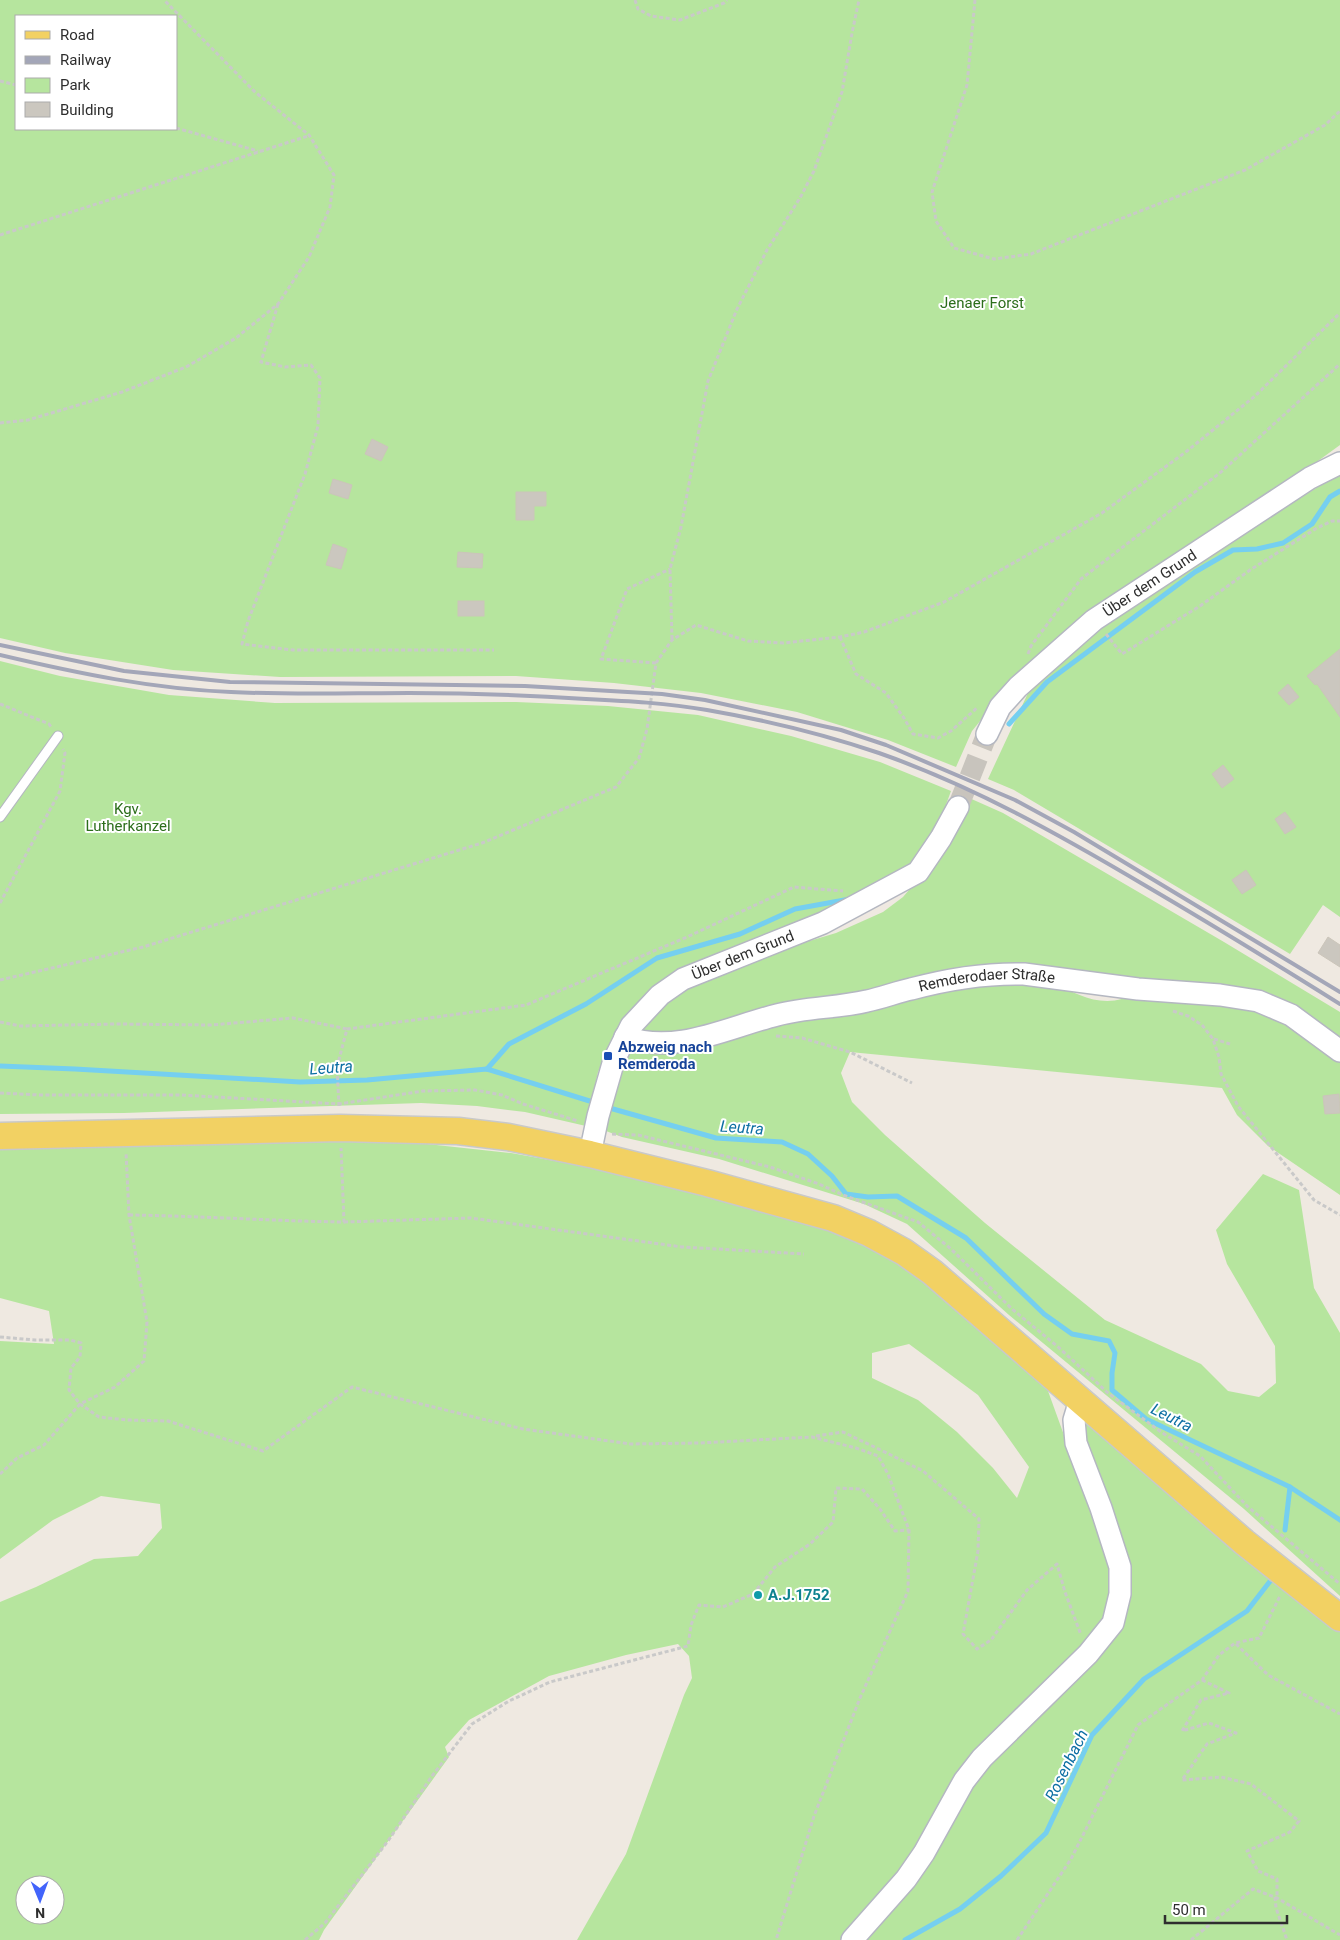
<svg xmlns="http://www.w3.org/2000/svg" width="1340" height="1940" viewBox="0 0 1340 1940" font-family="Roboto,sans-serif">
  <style>
    .green { fill: #b6e59e; fill-rule: evenodd }
    .lines { fill: none; stroke-linecap: round; stroke-linejoin: round }
    .stream { stroke: #75cff0; stroke-width: 5 }
    .building { fill: #cbc7bf; stroke: #cbc5ba }
    .tertiary-tunnel { stroke: #c8c4bd; stroke-width: 21; stroke-dasharray: 21 11; stroke-linecap: butt }
    .service-casing { stroke: #b4b7c1; stroke-width: 11 }
    .tertiary-casing { stroke: #b4b7c1; stroke-width: 24 }
    .primary-casing { stroke: #c9c9c9; stroke-width: 29 }
    .path { stroke: #c9c9c9; stroke-width: 3; stroke-dasharray: 4 2.5; stroke-linecap: butt }
    .service { stroke: #fff; stroke-width: 9 }
    .tertiary { stroke: #fff; stroke-width: 21 }
    .primary { stroke: #f2d163; stroke-width: 26 }
    .rail { stroke: #a3a6b8; stroke-width: 4 }
    .transit-dot { fill: #1a4fb4; stroke: #fff; stroke-width: 2 }
    .culture-dot { fill: #0f9aa8; stroke: #fff; stroke-width: 2 }
    .labels { text-anchor: middle; stroke-width: 4; stroke-linejoin: round; paint-order: stroke }
    .park-label { font-size: 15px; fill: #2c6e1b; stroke: #fff }
    .street-label { font-size: 15px; fill: #2e2e2e; stroke: #fff }
    .transit-label { font-size: 15px; font-weight: bold; fill: #164399; stroke: #fff; text-anchor: start }
    .culture-label { font-size: 15px; font-weight: bold; fill: #0d838f; stroke: #fff; text-anchor: start }
    .water-label { font-size: 16px; font-style: italic; fill: #0d6fa3; stroke: #fff }
  </style>
  <rect width="100%" height="100%" fill="#efe9e1"/>
  <g class="green">
    <path d="M0,0h1340v445l-329,238 -39,48 -16,36 -68,-27 -91,-28 -96,-19 -87,-10 -98,-7 -236,1 -107,-7 -108,-17 -65,-15zM16,16h160v113h-160z"/>
    <path d="M1340,473v444l-17,-12 -33,49 -276,-164 -26,-11 40,-86 67,-66z"/>
    <path d="M0,661l60,15 109,19 106,8 241,-1 92,4 90,9 93,21 89,26 71,29 -12,33 -29,40 -29,17 -63,32 -115,46 -47,26 -39,47 -19,40 -12,54 -61,-14 -48,-6 -56,-3 -297,10 -124,1z"/>
    <path d="M967,797l36,16 221,129 116,70v34l-47,-34 -239,-37 -300,43 -110,19 -3,-11 22,-26 77,-38 96,-29 47,-21 20,-15 12,-14 22,-32z"/>
    <path d="M1053,981c27,17 55,29 85,11l119,12 83,53v138l-72,-49 -31,-31 -15,-27 -372,-36 -9,21 11,29 33,33 100,88 120,97 96,44 27,27 31,6 17,-14 -1,-37 -48,-82 -11,-34 47,-56 36,16 15,98 26,45v263l-96,-87 -235,-194 -102,-91 -43,-20 -145,-45 -97,-22 -16,-6 2,-26 15,-46 9,-9 7,-3 299,-62z"/>
    <path d="M313,1139l114,5 84,9 77,14 141,31 108,33 46,21 45,27 120,112 25,69 15,-8 -7,-32 4,-2 255,207v315h-763l49,-86 58,-159 8,-17 -3,-22 -11,-12 -52,11 -77,21 -80,44 -24,27 4,10 -125,173 -5,10h-319v-338l36,-15 58,-28 44,-3 24,-28 -2,-24 -59,-8 -48,24 -53,39v-218l54,3 -5,-33 -49,-13v-153zM909,1344l69,51 51,72 -12,31 -24,-30 -36,-36 -39,-32 -46,-22v-25zM25,1885h30v30h-30z"/>
  </g>
  <g class="lines">
    <g class="stream">
      <path d="M1009,724l38,-42 148,-110 38,-22 24,-1 26,-6 29,-19 18,-27 10,-6"/>
      <path d="M0,1066l75,3 225,13 67,-2 120,-11 109,34"/>
      <path d="M487,1069l22,-25 77,-40 71,-46 83,-24 55,-25 55,-10"/>
      <path d="M606,1107l110,31 66,4 26,12 24,22 14,18 22,3 29,-1 69,42 78,76 28,20 37,7 6,12 -3,20v17l34,29 144,68 50,33"/>
      <path d="M1285,1530l5,-43"/>
      <path d="M905,1940l55,-31 41,-33 45,-43 46,-98 52,-56 103,-68 24,-31"/>
    </g>
  </g>
  <g class="building">
    <path d="M372,439l16,8 -7,14 -16,-7z"/>
    <path d="M333,479l19,6 -4,14 -19,-6z"/>
    <path d="M516,492h30v14h-12v14h-18z"/>
    <path d="M333,544l14,5 -6,20 -15,-4z"/>
    <path d="M458,552l25,2 -1,14 -25,-1z"/>
    <rect x="458" y="601" width="26" height="15"/>
    <path d="M1340,649v68l-23,-33 -2,1 -8,-9z"/>
    <path d="M1288,684l11,13 -10,8 -11,-12z"/>
    <path d="M1223,765l11,14 -12,9 -10,-14z"/>
    <path d="M1285,812l11,15 -11,7 -10,-15z"/>
    <path d="M1246,870l10,15 -14,9 -10,-14z"/>
    <path d="M1328,937l12,8v22l-22,-14z"/>
    <path d="M1339,1094l1,19 -15,1 -2,-18z"/>
  </g>
  <g class="lines">
    <path class="tertiary-tunnel" d="M958,807l29,-73"/>
    <g class="service-casing">
      <path id="service" d="M0,817l58,-81"/>
    </g>
    <g class="tertiary-casing">
      <g id="tertiary">
        <path id="s1" d="M987,734l13,-27 18,-20 76,-67 216,-142 30,-15"/>
        <path id="s2" d="M625,1037c52,18 103,-10 152,-22 30,-8 61,-7 90,-14 15,-3 30,-9 44,-12 37,-10 75,-16 113,-15l114,15 82,6 38,6 33,14 49,36"/>
        <path id="s3" d="M590,1154l8,-38 16,-56 17,-34 29,-31 23,-16 140,-56 95,-51 23,-34 17,-31"/>
        <path d="M852,1940l54,-61 18,-26 40,-72 18,-23 106,-104 25,-31 7,-29v-27l-19,-59 -25,-65 -2,-23 6,-20"/>
      </g>
    </g>
    <g class="primary-casing">
      <path id="primary" d="M0,1136l340,-8 118,3 50,6 82,17 117,29 126,35 36,15 35,19 28,20 312,270 96,76"/>
    </g>
    <g class="path">
      <path d="M635,0l3,9 13,7 29,4 44,-17 3,-3"/>
      <path d="M975,0l-8,85 -35,107 4,29 18,27 40,11 37,-5 214,-84 80,-45 15,-14"/>
      <path d="M0,81l16,4"/>
      <path d="M176,128l82,23"/>
      <path d="M0,235l308,-99"/>
      <path d="M278,304l-17,58 24,5 26,-2 9,13 -2,48 -13,48 -57,147 -6,23 51,6h201"/>
      <path d="M0,423l28,-3 94,-28 64,-25 50,-29 42,-34 31,-47 21,-50 4,-32 -25,-40 -54,-43 -91,-92"/>
      <path d="M1106,634l16,20 78,-48 50,-36 67,-42 15,-7h8"/>
      <path d="M840,637l16,37 30,19 18,25 9,16 25,4 13,-7 27,-24"/>
      <path d="M672,639l-2,-70 11,-42 27,-146 29,-72 30,-59 33,-52 14,-27 28,-79 10,-59 7,-33"/>
      <path d="M1028,654l3,-8 50,-67 140,-107 119,-108"/>
      <path d="M656,663l-55,-4 26,-70 43,-20"/>
      <path d="M0,704l49,20 2,3"/>
      <path d="M0,903l60,-112 5,-38 -2,-4"/>
      <path d="M0,980l143,-33 339,-104 134,-56 23,-29 8,-29 9,-66 16,-23 24,-15 52,16 35,2 57,-6 24,-5 80,-30 158,-89 85,-62 68,-55 85,-83"/>
      <path d="M1173,1011l15,5 14,9 11,14 6,18 2,17 17,32 76,94 26,15"/>
      <path d="M0,1022l20,4 96,-2 95,1 82,-7 54,11"/>
      <path d="M776,1036l26,2 48,14 62,31"/>
      <path d="M1214,1039l16,5"/>
      <path d="M0,1093l39,2h142l158,9 84,-13 52,-1 27,5 21,9 55,17"/>
      <path d="M339,1106l-2,-39 10,-38 179,-24 161,-68 107,-50 49,4"/>
      <path d="M612,1134l26,1 132,32 49,17 24,11 75,27 33,27 61,60 45,37 51,47 53,39 39,24 47,50 93,78"/>
      <path d="M129,1215c72,1 143,6 215,7l-3,-74"/>
      <path d="M344,1222l127,-4 211,29 122,7"/>
      <path d="M0,1337l35,3h35l11,3 -1,14 -9,11 -2,22 11,14 19,13 28,3 41,1 95,30 89,-64 171,42 108,15 69,-1 112,-6 44,11 22,8 10,18 21,56 -1,61 -48,107 -46,118 -38,124"/>
      <path d="M816,1436l27,-4 48,23 32,16 56,48 -1,32 -15,83 14,15 14,-9 36,-50 30,-26 8,28 16,43"/>
      <path d="M0,1474l17,-16 27,-13 36,-41 35,-17 29,-26 3,-39 -18,-107 -3,-63"/>
      <path d="M1236,1644l32,31 72,39"/>
      <path d="M1202,1680l27,13 -28,7 -19,31 27,-8 27,10 -29,11 -25,36 39,-3 30,7 48,37 -9,11 -43,19 11,20 19,8v19"/>
      <path d="M1275,1897l1,11 11,32"/>
      <path d="M305,1940l20,-17 63,-82 44,-65 40,-52 37,-23 41,-19 138,-36 3,-21 8,-20 24,2 30,-13 22,-27 35,-23 23,-22 3,-34 26,1 18,20 15,22 14,-1"/>
      <path d="M1017,1940l54,-81 67,-134 64,-45 17,-25 16,-12 24,-5 21,-42"/>
      <path d="M1191,1940l62,-51 24,9 63,37"/>
    </g>
    <use href="#service" class="service"/>
    <use href="#tertiary" class="tertiary"/>
    <use href="#primary" class="primary"/>
    <g class="rail">
      <path d="M0,645l124,26 106,11 295,4 137,8 43,6 136,30 45,15 129,55 59,32 266,160"/>
      <path d="M0,655c76,18 153,34 231,37 59,3 119,1 178,1 59,0 118,2 177,6 41,2 81,4 121,11 58,10 116,24 172,43 94,33 181,82 267,133 65,38 130,78 194,118"/>
    </g>
  </g>
  <rect class="transit-dot" x="603" y="1051" width="10" height="10" rx="2.5"/>
  <circle class="culture-dot" cx="758" cy="1595" r="5"/>
  <g class="labels">
    <g class="park-label">
      <text x="982" y="308">Jenaer Forst</text>
      <text x="128" y="814">Kgv.<tspan x="128" dy="17">Lutherkanzel</tspan></text>
    </g>
    <g class="street-label">
      <text dy="5" stroke="none"><textPath href="#s1" startOffset="225">Über dem Grund</textPath></text>
      <text dy="5" stroke="none"><textPath href="#s3" startOffset="270">Über dem Grund</textPath></text>
      <text dy="5" stroke="none"><textPath href="#s2" startOffset="370">Remderodaer Straße</textPath></text>
    </g>
    <g class="transit-label">
      <text x="618" y="1052">Abzweig nach<tspan x="618" dy="17">Remderoda</tspan></text>
    </g>
    <g class="culture-label">
      <text x="768" y="1600">A.J.1752</text>
    </g>
    <g class="water-label">
      <text transform="translate(331 1067) rotate(-4)" y="6">Leutra</text>
      <text transform="translate(742 1127) rotate(4)" y="6">Leutra</text>
      <text transform="translate(1172 1417) rotate(27)" y="6">Leutra</text>
      <text transform="translate(1066 1765) rotate(-64)" y="6">Rosenbach</text>
    </g>
  </g>
  <rect x="15" y="15" width="162" height="115" fill="#ffffff" stroke="#ababab"/>
  <rect x="25" y="31" width="25" height="8" fill="#f2d163" stroke="#ababab"/>
  <text x="60" y="40" font-size="15" fill="#2e2e2e">Road</text>
  <rect x="25" y="56" width="25" height="8" fill="#a3a6b8" stroke="#ababab"/>
  <text x="60" y="65" font-size="15" fill="#2e2e2e">Railway</text>
  <rect x="25" y="78" width="25" height="15" fill="#b6e59e" stroke="#ababab"/>
  <text x="60" y="90" font-size="15" fill="#2e2e2e">Park</text>
  <rect x="25" y="102" width="25" height="15" fill="#cbc7bf" stroke="#ababab"/>
  <text x="60" y="115" font-size="15" fill="#2e2e2e">Building</text>
  <g transform="translate(40 1900) rotate(179)"><circle r="24" fill="#ffffff" stroke="#ababab"/>
  <path d="M0-4L9 19L0 12L-9 19Z" fill="#4264fb"/>
  <text y="-8" font-size="14" font-weight="bold" text-anchor="middle" fill="#2e2e2e">N</text>
  </g>
  <path d="M1165 1915v8h122v-8" fill="none" stroke="#2e2e2e" stroke-width="2.5"/>
  <text x="1172" y="1915" font-size="15" fill="#2e2e2e" stroke="#ffffff" stroke-width="4" paint-order="stroke">50 m</text>
</svg>
